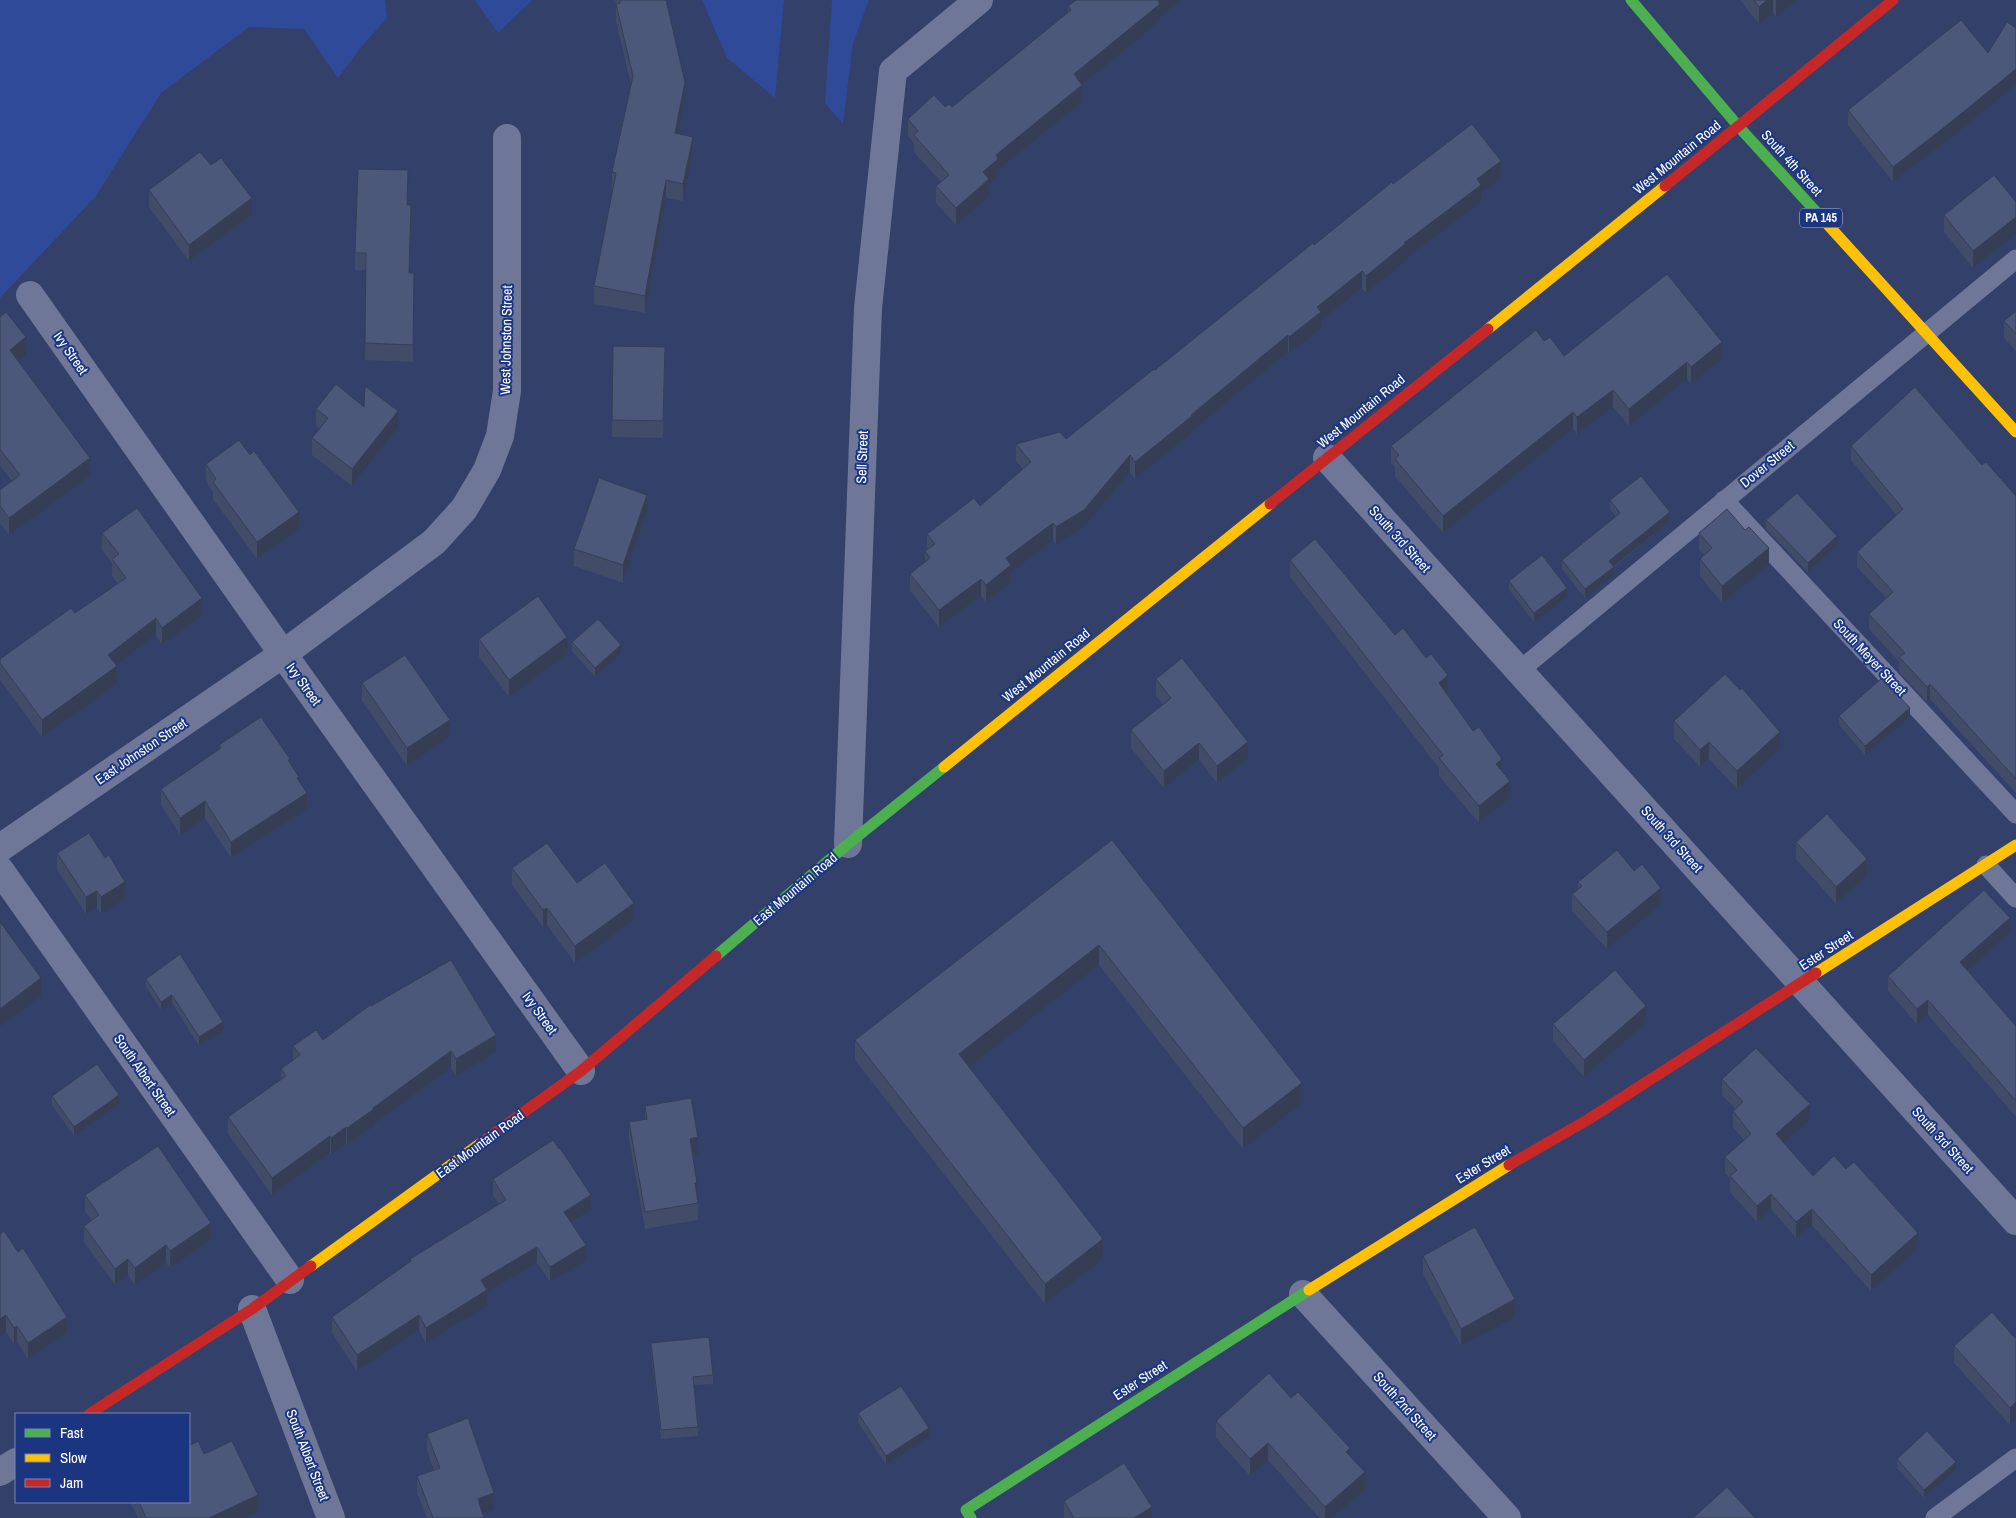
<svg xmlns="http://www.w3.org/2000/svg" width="2016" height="1518" viewBox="0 0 2016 1518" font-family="'Archivo Narrow',sans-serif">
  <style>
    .green { fill: #2f4a98 }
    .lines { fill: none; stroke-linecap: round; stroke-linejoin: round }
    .lane { stroke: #6e7798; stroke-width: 19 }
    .street { stroke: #6e7798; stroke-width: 28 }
    .fast { stroke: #4caf50; stroke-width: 11 }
    .slow { stroke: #ffc107; stroke-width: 11 }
    .jam { stroke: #c62828; stroke-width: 11 }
    .wall { fill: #414c69 }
    .shaded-wall { fill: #353e55 }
    .building { fill: #4c587a; stroke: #353e55 }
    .labels { text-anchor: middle; stroke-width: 4; stroke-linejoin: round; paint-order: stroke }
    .shield { fill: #1b3581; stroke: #bbc2d9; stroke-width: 1 }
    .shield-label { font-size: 12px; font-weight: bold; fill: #fff }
    .street-label { font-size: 14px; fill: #fff; stroke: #1b3581 }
  </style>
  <rect width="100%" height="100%" fill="#32406a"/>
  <g class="green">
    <path d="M0,0h385l2,18 -25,28 -24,32 -34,-49 -55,-2 -88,66 -65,103 -96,102z"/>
    <path d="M475,0h57l-34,33z"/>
    <path d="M702,0h82l-9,98 -48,-40z"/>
    <path d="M832,0h37l-16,43 -10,81 -18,-21z"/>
  </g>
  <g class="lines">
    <g class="lane">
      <path d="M1724,500l292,314"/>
      <path d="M1519,671l497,-412"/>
      <path d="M1986,865l30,33"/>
      <path d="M1935,1518l81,-60"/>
    </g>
    <g class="street">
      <path d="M30,295l253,359 298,417"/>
      <path d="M1327,458l689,763"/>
      <path d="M848,844l20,-536 25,-237 86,-71"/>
      <path d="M0,848l283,-194 151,-112 30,-33 23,-39 13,-34 7,-45v-253"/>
      <path d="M0,870l290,410"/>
      <path d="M1303,1294l204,224"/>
      <path d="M252,1309l79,209"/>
      <path d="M0,1472l16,-10"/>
    </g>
    <g class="fast">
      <path d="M1631,0l108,127 90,99"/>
      <path d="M716,956l132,-112 96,-77"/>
      <path d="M971,1518l-5,-8 343,-220"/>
    </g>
    <g class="slow">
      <path d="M1829,226l187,206"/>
      <path d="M1488,329l177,-143"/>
      <path d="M944,767l326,-263"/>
      <path d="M1816,973l200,-128"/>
      <path d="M311,1266l170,-123"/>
      <path d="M1309,1290l200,-125"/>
    </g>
    <g class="jam">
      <path d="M1665,186l228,-186"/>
      <path d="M1270,504l218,-175"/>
      <path d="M481,1143l100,-72 135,-115"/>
      <path d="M1509,1165l80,-46 227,-146"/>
      <path d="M89,1414l163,-105 59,-43"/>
    </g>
  </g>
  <g class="wall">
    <path d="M615,0h51l19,99 -7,35 15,20 -10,47 -17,-3 -21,115 -51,-9v-18l19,-97h-1v-17l19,-87 -15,-64v-17z"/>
    <path d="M1076,0h105l-21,17v4l-78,63v18l-84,68v6l-9,8v13l-33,28 -20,-22v-17l5,-4 -27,-30v-8l-6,-8v-17l37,-12h7l116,-94v-7z"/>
    <path d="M1740,0h57l-21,17 -3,-4 -14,11z"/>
    <path d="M2016,28v57l-65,53 -58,44 -45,-56v-16l140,-57z"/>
    <path d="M211,165l41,50 -63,46 -40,-54v-17z"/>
    <path d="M1501,178l-20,15v9l-76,57v3l-39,31 -4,-5 -41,33v8l-32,25 -1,-2 -96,79v2l-57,46 -5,-7 -46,55 -28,17 -3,-4 -42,32v10l-25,20 -5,-6 -42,31 -29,-36v-17l15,-12v-11l2,-1v-16l53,-28 43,-37 -7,-8v-17l50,-5 89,-69 159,-125 79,-61z"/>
    <path d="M408,187l-1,18 4,17 -2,51h5l-1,89 -48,-2 1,-90h-11v-17z"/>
    <path d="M2016,202v32l-43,34 -29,-36v-17z"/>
    <path d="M2016,311v40l-12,-13v-17z"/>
    <path d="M0,316l26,39 -8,6 72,115 -81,59 -9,-12v-33l12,-9 -12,-15z"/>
    <path d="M1544,341l20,15 158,3 -31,25 -4,-5 -58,47 -16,-19 -36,27 -4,-5 -130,104 -48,-57v-9l-4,-4v-17z"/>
    <path d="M665,364l-2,74 -51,-1v-17z"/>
    <path d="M364,407l34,21 -46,58 -40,-31v-17l7,-9 -3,-3v-17z"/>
    <path d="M1851,446l131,19 34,31v297l-86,-94 -3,3 -28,-30v-10l-30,-33v-15l17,-16 -29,-31v-15l39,-37 -45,-55z"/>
    <path d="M206,464l93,65 -42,30 -44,-60v-7l-7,-10z"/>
    <path d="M1610,500l60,21 -56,46v8l-29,23 -23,-29v-9l54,-43 -6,-8z"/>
    <path d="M647,512l-24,71 -49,-17v-17z"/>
    <path d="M1766,520l71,25 -29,27 -42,-43z"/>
    <path d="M102,533l100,83 -40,29 -6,-10 -40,31 1,18 -75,53 -42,-57v-21l75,-46 43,-29 -6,-8v-13l-10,-13z"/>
    <path d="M1699,533l70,32 -47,38 -22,-27v-17l4,-4 -5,-5z"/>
    <path d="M1290,560l105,75 53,58 -1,1 55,78 8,26 -31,25 -40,-47v-8l-149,-191z"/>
    <path d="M1509,581l58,16 -33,25 -25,-32z"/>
    <path d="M479,639l88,15 -58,43 -30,-40z"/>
    <path d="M572,642l49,11 -26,24 -23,-26z"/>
    <path d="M1156,679l92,80 -31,24 -18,-23 -35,28 -33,-40v-18l32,-25 -7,-9z"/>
    <path d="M362,683l88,54 -43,29 -45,-65z"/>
    <path d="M1839,716l71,1 -45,38 -26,-30z"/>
    <path d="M1674,721l106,28 -43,40 -28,-30 -9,8 -26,-28z"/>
    <path d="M219,745l71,17 9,18 8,29 -76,49 -26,-40 -25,17 -19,-30v-16l58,-39z"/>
    <path d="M1112,840l190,263 -59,46 -144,-184 -130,102 134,192 -58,45 -190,-244v-20z"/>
    <path d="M1796,842l71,34 -31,28 -40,-45z"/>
    <path d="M57,853l68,46 -24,15 -4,-6 -11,6 -29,-44z"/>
    <path d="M512,868l65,15 57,37 -59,43 -28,-38 -4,2 -31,-42z"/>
    <path d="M1578,882l83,23 -54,44 -35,-38v-17l6,-4z"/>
    <path d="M2010,933l-42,38 48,55v91l-88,-102 -11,9 -29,-33v-15z"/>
    <path d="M180,954l43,77 -24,15 -27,-43 -11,7 -15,-23v-8z"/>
    <path d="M371,1006l125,46 -40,24 -5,-8 -77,56v2l-27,19 -1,-1 -15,11 -1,-2 -58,42 -44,-61v-17l53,-38v-10l12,-9v-14l30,-6z"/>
    <path d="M1646,1023l-62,54 -31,-36v-17z"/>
    <path d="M1722,1079l88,41 -26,23 29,33 105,73 -47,42 -59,-66 -16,13 -25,-29 -14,13 -27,-30v-14l-5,-5v-16l19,-17 -11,-13v-16l2,-2 -13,-14z"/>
    <path d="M52,1096l67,8 -45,32 -22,-31z"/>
    <path d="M645,1106l53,48 -5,1 5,48v17l-53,9 -16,-90v-17l16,-3z"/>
    <path d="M493,1179l98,31 -20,13 15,38 -36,21 -13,-19 -50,29v14l-61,37 -7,-13 -62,41 -25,-38v-16l78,-54v-4l89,-55 -6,-9z"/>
    <path d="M85,1195l126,45 -41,28 -4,-6 -31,23 -7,-10 -13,10 -31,-43v-16l8,-5 -7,-10z"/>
    <path d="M0,1234l67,99 -39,26 -11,-17 -3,2 -8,-12z"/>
    <path d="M1423,1256l92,61 -54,29 -38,-72z"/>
    <path d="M2016,1337v83l-6,5 -56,-62v-17l61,-8z"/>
    <path d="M651,1343l62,32v9l-19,1 4,42v9l-37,3 -10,-87z"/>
    <path d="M1291,1398l59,58 15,34 -33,28h-13l-51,-58 -18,16 -34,-38v-17z"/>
    <path d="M858,1413l71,24 -43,28 -28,-43z"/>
    <path d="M427,1434l67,76 -11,4 1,4h-57l-10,-25v-17l17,-6 -7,-19z"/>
    <path d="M204,1454l54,58 -13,6h-107l-8,-16h59z"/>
    <path d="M1897,1459l59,11 -32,28 -27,-30z"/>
    <path d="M1064,1501l88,17h-88z"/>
  </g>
  <g class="shaded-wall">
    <path d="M1160,0h21l-21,17v4l-86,70v-17z"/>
    <path d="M1767,0h6v13l-14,11v-17z"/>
    <path d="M1776,0h21l-21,17z"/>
    <path d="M2016,69v16l-65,53 -58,44v-15z"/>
    <path d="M685,82v17l-10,51v-17z"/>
    <path d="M1082,85v17l-84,68v6l-9,8v13l-33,28v-17l40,-53z"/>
    <path d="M693,137v17l-10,47v-17z"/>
    <path d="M1501,161v17l-20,15v9l-76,57v3l-39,31v-17l111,-97z"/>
    <path d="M666,180v18l-21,115v-17z"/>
    <path d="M252,198v17l-63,46v-16z"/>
    <path d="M2016,217v17l-43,34v-17z"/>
    <path d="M1362,271v17l-41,33v8l-32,25v-17l28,-30z"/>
    <path d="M1288,335v17l-96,79v2l-57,46v-17z"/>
    <path d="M26,337v18l-16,12v-17z"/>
    <path d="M1722,342v17l-31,25v-17z"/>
    <path d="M1687,362v17l-58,47v-17z"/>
    <path d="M1613,390v17l-36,27v-17z"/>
    <path d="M398,411v17l-46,58v-17z"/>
    <path d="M1573,412v17l-130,104v-17z"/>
    <path d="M1130,455v17l-46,55 -28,17v-17z"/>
    <path d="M90,458v18l-81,59v-17z"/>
    <path d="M647,495v17l-24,71v-18z"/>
    <path d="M299,512v17l-42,30v-17z"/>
    <path d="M1670,512v9l-61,49v-9z"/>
    <path d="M1053,523v17l-42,32v10l-25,20v-17l20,-27z"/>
    <path d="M1837,536v9l-29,27v-9z"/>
    <path d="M1769,548v17l-47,38v-17z"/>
    <path d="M1614,567v8l-29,23v-9z"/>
    <path d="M981,579v17l-42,31v-17z"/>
    <path d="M1567,588v9l-33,25v-9z"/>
    <path d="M202,598v18l-40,29v-17z"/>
    <path d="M156,618v17l-48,37v-17z"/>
    <path d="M567,637v17l-58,43v-17z"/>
    <path d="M621,645v8l-26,24v-9z"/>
    <path d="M117,666v18l-75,53v-17z"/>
    <path d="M1448,675v18l-9,7v-17z"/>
    <path d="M1930,684v15l-3,3v-15z"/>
    <path d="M1910,708v9l-45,38v-9z"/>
    <path d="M450,720v17l-43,29v-18z"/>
    <path d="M1780,732v17l-43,40v-18z"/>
    <path d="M1248,742v17l-31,24v-17z"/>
    <path d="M1709,742v17l-9,8v-17z"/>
    <path d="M1199,743v17l-35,28v-17z"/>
    <path d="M1502,759v17l-6,-12z"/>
    <path d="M1510,781v17l-31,25v-17z"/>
    <path d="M307,793v16l-76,49v-16z"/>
    <path d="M205,801v17l-25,17v-17z"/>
    <path d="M1867,859v17l-31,28v-17z"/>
    <path d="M125,882v17l-24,15v-17z"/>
    <path d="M1661,888v17l-54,44v-17z"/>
    <path d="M97,891v17l-11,6v-17z"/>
    <path d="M634,903v17l-59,43v-17z"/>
    <path d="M547,908v17l-4,2v-17z"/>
    <path d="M2010,918v15l-50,45v-16z"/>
    <path d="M1099,945v20l-140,110v-21z"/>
    <path d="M41,978v18l-41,30v-17z"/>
    <path d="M172,995v8l-11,7v-8z"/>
    <path d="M1928,1000v15l-11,9v-15z"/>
    <path d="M1646,1006v17l-62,54v-17z"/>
    <path d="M223,1022v9l-24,15v-9z"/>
    <path d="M496,1035v17l-40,24v-17z"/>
    <path d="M451,1051v17l-77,56v2l-27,19v-17l26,-20z"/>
    <path d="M1302,1083v20l-59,46v-21z"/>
    <path d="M119,1095v9l-45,32v-9z"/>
    <path d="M1810,1104v16l-34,30v-16z"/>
    <path d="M346,1127v17l-15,11v-17z"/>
    <path d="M330,1136v17l-58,42v-17z"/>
    <path d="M698,1137v17l-8,2v-17z"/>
    <path d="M695,1183h2v17z"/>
    <path d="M1771,1194v15l-14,13v-16z"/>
    <path d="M591,1195v15l-27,17v-15z"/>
    <path d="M1812,1209v16l-16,13v-16z"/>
    <path d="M211,1223v17l-41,28v-17z"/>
    <path d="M1918,1233v16l-47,42v-16z"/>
    <path d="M1103,1239v20l-58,45v-20z"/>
    <path d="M166,1245v17l-31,23v-17z"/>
    <path d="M586,1245v16l-36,21v-15z"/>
    <path d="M537,1247v16l-50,29v14l-61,37v-15l55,-48z"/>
    <path d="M128,1259v16l-13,10v-16z"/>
    <path d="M1515,1299v18l-54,29v-17z"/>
    <path d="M6,1315v17l-6,4v-17z"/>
    <path d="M419,1315v15l-62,41v-16z"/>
    <path d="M67,1317v16l-39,26v-16z"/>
    <path d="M17,1326v16l-3,2v-16z"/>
    <path d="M2016,1402v18l-6,5v-17z"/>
    <path d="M929,1428v9l-43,28v-9z"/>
    <path d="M1268,1443v17l-18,16v-17z"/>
    <path d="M1350,1448v18l-4,-14z"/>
    <path d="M1956,1462v8l-32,28v-8z"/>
    <path d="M1365,1472v18l-33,28h-7v-11z"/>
    <path d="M494,1493v17l-16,5v-16z"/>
    <path d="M258,1495v17l-13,6h-36z"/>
    <path d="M1152,1507v11h-18z"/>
  </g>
  <g class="building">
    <path d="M620,0h46l19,82 -10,51 18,4 -10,47 -17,-4 -21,116 -51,-10 22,-113 -4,-1 21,-96 -17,-72 4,-1z"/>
    <path d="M1076,0h84l-2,1 2,3 -86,70 8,11 -86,70 2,4 -15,13 6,7 -33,29 -20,-22 13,-11 -35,-40 4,-4 -10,-12 26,-24 11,12 4,-3 3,3 119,-97 -3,-4z"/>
    <path d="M1754,0h13l-8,7z"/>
    <path d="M1961,20l27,33 19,-31 9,6v41l-65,53 -58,45 -45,-57z"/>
    <path d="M1472,124l29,37 -24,18 4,6 -77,58 1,1 -39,32 -4,-5 -45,36 4,5 -32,25 -1,-2 -97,80 1,1 -57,46 -5,-7 -46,55 -28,17 -3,-4 -47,35 5,7 -25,20 -5,-6 -42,31 -29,-36 20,-16 -5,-7 10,-7 -8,-10 47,-36 6,8 51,-44 -15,-18 44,-12 6,7 88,-70 1,1 158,-127 1,2 78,-63 1,2z"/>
    <path d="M200,152l11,13 10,-7 31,40 -63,47 -40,-55z"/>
    <path d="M358,169l50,1 -1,35h4l-2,68h5l-1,72 -48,-2 1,-90h-11z"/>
    <path d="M1994,175l22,27v15l-43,34 -29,-36z"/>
    <path d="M1667,274l55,68 -31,25 -4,-5 -58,47 -16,-19 -36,27 -4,-5 -130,104 -48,-57 4,-4 -8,-9 145,-116 8,11 6,-4 14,19z"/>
    <path d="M2016,311v23l-12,-13z"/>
    <path d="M6,312l20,25 -16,13 80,108 -81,60 -9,-12v-16l20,-15 -20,-26v-133v1z"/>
    <path d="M613,346l52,1 -2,74 -51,-1z"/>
    <path d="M336,384l28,23 1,-21 33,25 -46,58 -40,-31 16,-20 -12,-9z"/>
    <path d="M1915,387l67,78 4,-3 30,34v283l-86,-95 -3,3 -28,-30 6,-4 -36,-39 24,-22 -36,-40 46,-43 -52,-63z"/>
    <path d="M239,440l11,15 4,-4 45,61 -42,30 -44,-60 3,-3 -10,-15z"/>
    <path d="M1641,476l29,36 -61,49 5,6 -29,22 -23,-29 58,-47 -10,-13z"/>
    <path d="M599,478l48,17 -24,70 -49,-16z"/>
    <path d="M1797,493l40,43 -29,27 -42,-43z"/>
    <path d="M137,508l65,90 -40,30 -6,-10 -48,37 9,11 -75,54 -42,-57v-4l71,-51 4,5 51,-35 -14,-19 7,-5 -17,-21z"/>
    <path d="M1727,509l18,21 4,-3 20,21 -47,38 -22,-27 12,-11 -13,-15z"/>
    <path d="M1315,539l80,96 8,-7 23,30 5,-4 17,21 -9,8 34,48 6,-4 23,32 -6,5 14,17 -31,25 -40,-48 4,-3 -153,-195z"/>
    <path d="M1542,555l25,33 -33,25 -25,-32z"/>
    <path d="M538,596l29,41 -58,43 -30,-41z"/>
    <path d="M598,619l23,26 -26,23 -23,-26z"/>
    <path d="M405,655l45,65 -43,28 -45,-65z"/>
    <path d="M1182,658l66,84 -31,24 -18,-23 -35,28 -33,-41 40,-32 -15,-19z"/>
    <path d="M1725,674l15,16 2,-2 38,44 -43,39 -28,-29 -9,8 -26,-29z"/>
    <path d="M1882,678l28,30 -45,38 -26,-30z"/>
    <path d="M261,717l29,42 -2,1 11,17 -2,1 10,15 -76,49 -26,-41 -25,17 -19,-29 60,-41 -2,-3z"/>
    <path d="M1827,814l40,45 -31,28 -40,-45z"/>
    <path d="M89,833l16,25 4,-3 16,27 -24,15 -4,-6 -11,6 -29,-44z"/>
    <path d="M1112,840l190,243 -59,45 -144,-183 -140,109 144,185 -58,45 -190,-244z"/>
    <path d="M547,843l30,40 28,-20 29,40 -59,43 -28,-38 -4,2 -31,-42z"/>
    <path d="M1617,850l17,21 8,-7 19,24 -54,44 -35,-38 10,-8 -4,-4z"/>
    <path d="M1984,890l26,28 -50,44 56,64v75l-88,-101 -11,9 -29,-33z"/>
    <path d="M0,922l41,56 -41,31z"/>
    <path d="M180,954l43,68 -24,15 -27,-42 -11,7 -15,-23z"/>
    <path d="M451,960l45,75 -40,24 -5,-8 -78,57 1,1 -27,19 -1,-1 -15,11 -1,-2 -58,42 -44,-61 58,-41 -5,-7 19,-14 -7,-9 23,-16 7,10 47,-35 1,1z"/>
    <path d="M1615,970l31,36 -62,54 -31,-36z"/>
    <path d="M1756,1048l54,56 -34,30 37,42 21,-20 12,13 8,-7 64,71 -47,42 -59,-66 -16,13 -25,-28 -14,12 -27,-30 7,-6 -12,-13 26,-23 -18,-23 10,-9 -21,-23z"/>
    <path d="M97,1064l22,31 -45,32 -22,-31z"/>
    <path d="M691,1098l7,39 -8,2 7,44h-2l3,20 -53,9 -16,-90 18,-3 -2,-13z"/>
    <path d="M553,1140l6,9 1,-1 31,47 -27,17 22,33 -36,22 -13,-20 -56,33 6,10 -61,38 -7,-13 -62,40 -25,-38 79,-56 -1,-2 96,-59 -13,-21z"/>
    <path d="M158,1146l53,77 -41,28 -4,-6 -31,23 -7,-9 -13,10 -31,-43 15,-11 -14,-20z"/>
    <path d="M1475,1227l40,72 -54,30 -38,-73z"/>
    <path d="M4,1231l14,21 5,-4 44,69 -39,26 -11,-17 -3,2 -8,-13 -6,4v-85z"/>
    <path d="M1992,1312l23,26 1,-1v65l-6,6 -56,-62z"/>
    <path d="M709,1337l4,38 -20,2 5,50 -37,3 -10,-87z"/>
    <path d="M1269,1373l22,25 7,-6 52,56 -4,4 19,20 -40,35 -57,-64 -18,16 -34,-38z"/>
    <path d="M901,1386l28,42 -43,28 -28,-43z"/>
    <path d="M468,1418l26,75 -16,6 6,19h-51l-16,-42 23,-8 -13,-34z"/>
    <path d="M1927,1431l29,31 -32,28 -27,-31z"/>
    <path d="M198,1441l6,13 28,-13 26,54 -49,23h-63l-7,-16h50v-56z"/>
    <path d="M1124,1463l28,44 -18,11h-60l-10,-17z"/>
    <path d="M1727,1487l28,31h-62z"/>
  </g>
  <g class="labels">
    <rect class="shield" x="1800" y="208.5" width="42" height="19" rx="4"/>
    <g class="shield-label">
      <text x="1821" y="222">PA 145</text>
    </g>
    <g class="street-label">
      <text transform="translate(1677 157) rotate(-39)" y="5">West Mountain Road</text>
      <text transform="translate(1792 163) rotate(48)" y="5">South 4th Street</text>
      <text transform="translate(506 340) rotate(-89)" y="5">West Johnston Street</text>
      <text transform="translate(71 353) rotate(55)" y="5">Ivy Street</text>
      <text transform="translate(1361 411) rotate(-39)" y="5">West Mountain Road</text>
      <text transform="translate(862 457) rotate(-88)" y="5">Sell Street</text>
      <text transform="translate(1767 464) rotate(-39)" y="5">Dover Street</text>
      <text transform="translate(1400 539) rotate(48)" y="5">South 3rd Street</text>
      <text transform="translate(1870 657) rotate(47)" y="5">South Meyer Street</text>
      <text transform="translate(1046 665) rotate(-39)" y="5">West Mountain Road</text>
      <text transform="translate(304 684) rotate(54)" y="5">Ivy Street</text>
      <text transform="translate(141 751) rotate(-34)" y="5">East Johnston Street</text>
      <text transform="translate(1672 839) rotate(48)" y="5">South 3rd Street</text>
      <text transform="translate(795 889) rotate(-40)" y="5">East Mountain Road</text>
      <text transform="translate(1826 950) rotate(-33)" y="5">Ester Street</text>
      <text transform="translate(540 1013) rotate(54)" y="5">Ivy Street</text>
      <text transform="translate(145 1075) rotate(55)" y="5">South Albert Street</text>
      <text transform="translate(1943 1140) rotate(48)" y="5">South 3rd Street</text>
      <text transform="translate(480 1144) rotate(-36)" y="5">East Mountain Road</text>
      <text transform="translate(1483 1164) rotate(-31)" y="5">Ester Street</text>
      <text transform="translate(1140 1380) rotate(-33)" y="5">Ester Street</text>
      <text transform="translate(1405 1406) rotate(48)" y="5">South 2nd Street</text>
      <text transform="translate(308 1455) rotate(69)" y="5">South Albert Street</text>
    </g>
  </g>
  <rect x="15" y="1413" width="175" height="90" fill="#1b3581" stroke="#7686b3"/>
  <rect x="25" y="1429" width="25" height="8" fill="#4caf50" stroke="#7686b3"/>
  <text x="60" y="1438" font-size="15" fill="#ffffff">Fast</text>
  <rect x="25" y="1454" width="25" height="8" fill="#ffc107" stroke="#7686b3"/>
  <text x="60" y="1463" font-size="15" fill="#ffffff">Slow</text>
  <rect x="25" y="1479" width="25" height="8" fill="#c62828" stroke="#7686b3"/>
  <text x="60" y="1488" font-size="15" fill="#ffffff">Jam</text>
</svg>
